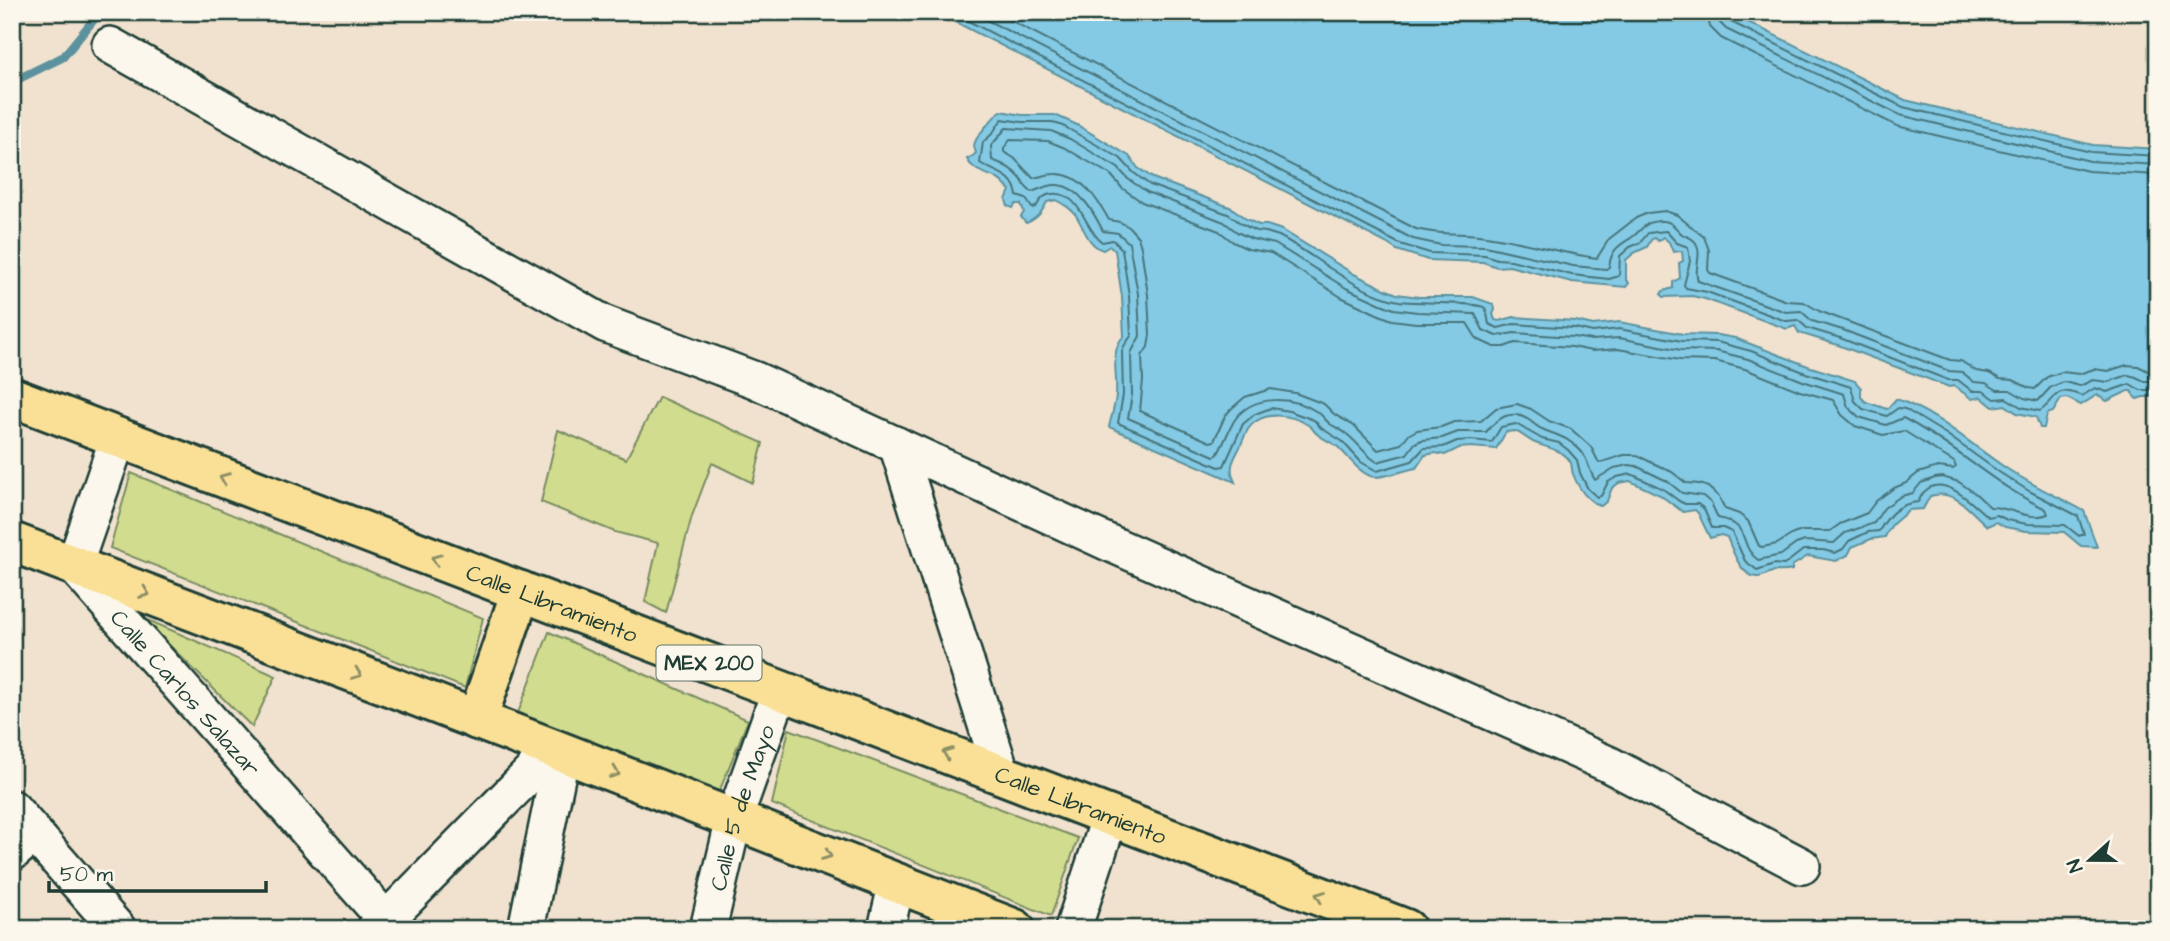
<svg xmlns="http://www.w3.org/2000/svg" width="2170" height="941" viewBox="0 0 2170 941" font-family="'Architects Daughter',sans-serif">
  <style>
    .green { fill: #d1dc8f; stroke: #788c62; stroke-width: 2 }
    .water { fill: #84cae5; stroke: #5c929e; stroke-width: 2 }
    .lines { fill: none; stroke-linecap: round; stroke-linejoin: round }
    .shore { stroke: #47757b; stroke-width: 2 }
    .stream { stroke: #5c929e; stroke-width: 9 }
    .minor-casing { stroke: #1f3d34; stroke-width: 40 }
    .highway-casing { stroke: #1f3d34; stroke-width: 44 }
    .minor { stroke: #fbf7ec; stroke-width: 35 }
    .highway { stroke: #f9e096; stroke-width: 38 }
    .oneway { stroke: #8c8e65 }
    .labels { text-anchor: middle; stroke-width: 7; stroke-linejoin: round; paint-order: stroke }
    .shield { fill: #fbf7ec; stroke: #61756b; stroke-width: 2 }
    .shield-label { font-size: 21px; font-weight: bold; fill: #1f3d34 }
    .street-label { font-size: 23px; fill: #1f3d34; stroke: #fbf7ec }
  </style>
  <rect width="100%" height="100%" fill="#f1e2cf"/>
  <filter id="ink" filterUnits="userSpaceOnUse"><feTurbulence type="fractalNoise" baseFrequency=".0143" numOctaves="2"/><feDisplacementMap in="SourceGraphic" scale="14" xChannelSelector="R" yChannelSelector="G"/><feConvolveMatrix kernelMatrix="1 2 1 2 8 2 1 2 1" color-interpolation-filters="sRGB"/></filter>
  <g filter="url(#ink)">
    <g class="green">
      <path d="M659,397l104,46 -10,40 -41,-20 -20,53 -26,97 -21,-11 13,-59 -43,-11 -74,-30 17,-72 68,29z"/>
      <path d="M131,473l352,145 -18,70 -355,-140z"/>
      <path d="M141,617l135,59 -24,51z"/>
      <path d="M549,632l199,88 -29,72 -201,-79z"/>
      <path d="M789,729l289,109 -27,78 -279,-112z"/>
    </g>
    <g class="water">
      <path d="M936,12h792l177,88 188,45 65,4v248h-15l-6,2 -6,-8h-3l-21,10 -10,-6 -16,10 -14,-7 -6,1 -8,13 -6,2 -3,14h-4l-4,-11 -19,-4 -12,-8 -12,2 -12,-10 -9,2 -18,-13 -5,1 -111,-42 -39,-12 -4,-7 -8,3 -82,-30 -13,-3 -28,1 -3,-3 2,-3 10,-3v-6l7,-4 -1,-15 4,-2 -1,-10 -9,1 -4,-10 -6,-5 -5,4 -4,-3 -3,2 -4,7 -13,6 -8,7v20l3,3 -3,4 -54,-5 -63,-16 -12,1 -14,-5 -55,-2 -31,-10 -11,-7z"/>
      <path d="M1001,111l21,4h33l22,10 52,31 9,12 15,10 79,30 14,11 13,6h8l15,5 72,44 33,16 10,4 22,3h54l20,7 2,6 -2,4 2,6 4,1 15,-4 62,4 17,4 26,-3 64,12 35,1 17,3 73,28 47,15 6,7v9l5,5 21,7 9,-10c40,13 73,44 107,67 26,18 54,30 81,45l13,36 -16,-1 -17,-14 -38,-1 -21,-4 -9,-5 -9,4c-17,-15 -33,-38 -57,-30l-7,13 -15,1c-10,12 -16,10 -23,27l-14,2 -19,8 -4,8 -12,6 -28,-5 -16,10v4c-7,2 -11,1 -17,1 -6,1 -11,6 -17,6 -17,1 -26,-28 -31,-40l-6,-2 -11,3 -12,-25 -3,-3 -12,2 -23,-17 -30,-14 -11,2 -7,5 -5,13 -6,5c-15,-6 -22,-17 -28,-32 -1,-3 -1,-7 -2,-11 -7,-14 -25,-15 -38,-21 -6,-3 -11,-8 -18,-11l-9,1 -10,17 -25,-2 -12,1 -14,7 -10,-2 -10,2 -9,13c-11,2 -39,12 -46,8 -14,-6 -21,-19 -32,-29 -6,-5 -16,-8 -22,-14 -5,-5 -2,-4 -8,-8 -17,-11 -45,-15 -59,3 -4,5 -6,13 -9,19 -7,14 -12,20 -5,35l-126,-55c2,-10 6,-21 7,-32 2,-20 -7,-45 8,-59l-2,-39 -7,-47 -5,-4 -7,4c-15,-4 -19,-23 -28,-36 -5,-6 -11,-10 -19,-14l-9,2c-5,10 -10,17 -21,21l-5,-6 3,-5 -3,-8h-5l-3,4 -5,-2 -2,-6 4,-10c-4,-3 -9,-10 -14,-12 -12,-6 -22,-6 -29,-19l6,-3 3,-3c-2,-7 -3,-7 0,-13 2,-5 20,-26 25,-29z"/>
    </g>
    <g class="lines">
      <g class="shore">
        <path d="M951,12l449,232 30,9 55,2 12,4 14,1 61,15 37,4 10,-3 1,-20 10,-9 10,-4 8,-10 18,-2 11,12 11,4 2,14 -6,24 2,3 21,4 79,29 12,-1 9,8 33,10 108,42h10l14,11h11l12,8 11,-1 15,9 19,4c20,-13 11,-27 42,-15l13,-8 12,4 23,-8 10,6h18"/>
        <path d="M971,12l442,227 28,6 44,1 88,20 33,3 3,-2c2,-17 9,-21 22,-29 12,-8 13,-18 33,-17 9,1 12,8 18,13 5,3 10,3 14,9 7,12 -3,26 2,38l88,31 15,-1 11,10 31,9 106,41 13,1 12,10 12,1 11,7h13l14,8 14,3 13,-14 13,-5 16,4 13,-6 15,2 20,-7 8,2 8,4h14"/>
        <path d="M994,12l422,217c27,7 45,3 70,7 37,5 73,17 111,22l12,-19 27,-21 12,-5 17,-2 12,4 27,22 5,13 -1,20 2,3 77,28 17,1 15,9 131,49 11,1 15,10 13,2 11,6 13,1 16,8 6,1 12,-12 15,-5 17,2 15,-5 14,2 19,-6 11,1 10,5h10"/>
        <path d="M1707,12l3,15 11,11 176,88 191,45 70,4"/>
        <path d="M1718,12l1,10 7,7 174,86 190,46 68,4"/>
        <path d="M1726,12l1,6 4,4 172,85 188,45 67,4"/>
        <path d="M1002,119l20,3h30l13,5 55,31 14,15 16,12 78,29 14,10 14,7 10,1 13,4c38,20 77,57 120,65 13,2 82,1 86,7 2,2 3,12 4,16l9,4 16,-4 61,4 18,4 26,-3 63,12 35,1 34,9 55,22 45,14 4,14 8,8 24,7 11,-8 7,1 41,25 53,38 30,19 49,25 6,18 -5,2 -14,-11 -38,-1 -20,-4 -10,-5 -9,2c-14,-11 -44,-46 -64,-25 -3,3 -4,7 -6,10 -20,2 -29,12 -39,29l-11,1 -19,9 -6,8 -8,4 -12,-3h-20l-19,15 -10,-1 -17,6 -12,-9 -13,-29 -9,-4h-11l-8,-19 -6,-5h-13l-6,-3 -16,-12 -32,-15 -14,3 -9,5 -7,14 -4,1 -9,-8 -8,-16 -3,-13 -9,-10 -9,-7 -17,-4 -26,-15 -15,3 -9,15 -22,-2 -13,1 -14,6 -19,1 -12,13 -35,10 -16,-9 -19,-21 -21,-13 -7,-8 -25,-9 -18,-3 -16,6 -12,10 -19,42 -5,1 -101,-44 5,-28 -1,-43 2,-6 7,-10 -2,-40 -7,-47 -9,-9 -11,2c-17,-11 -21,-51 -50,-48 -9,1 -11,5 -16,13l-4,1 -6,-9 -9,-3c-3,-23 -22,-23 -37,-33l3,-21 9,-8z"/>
        <path d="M1006,128l45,3 19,8 48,29 10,11 19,13 77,30 13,10 15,7 23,5 71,44 35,16 13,5 23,3 58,2 8,16 13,6 18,-3 59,4 19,3 27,-2 62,12 35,1 32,8 55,22 41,13 4,13 11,10 27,8 17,-7c51,26 92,68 143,91l2,5c-20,8 -39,-8 -58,-7l-14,-13 -17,-12 -17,-5 -7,1 -14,5 -8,10 -12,3 -17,12 -10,15 -29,10 -11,10 -29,-2 -9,3 -15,11 -23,5c-21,-15 -5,-35 -40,-42l-7,-15 -8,-7 -21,-3 -15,-12 -31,-15 -7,-1 -15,3 -19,12c-6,-9 -7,-21 -14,-29 -13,-14 -23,-15 -39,-22 -5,-2 -9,-6 -13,-9 -19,-12 -31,-2 -43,12h-28l-16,6 -20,2 -7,3 -8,11 -30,8c-12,-7 -18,-18 -28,-26 -5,-5 -12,-8 -19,-12 -4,-3 -7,-8 -11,-11 -25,-17 -67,-20 -85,8 -6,10 -10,23 -17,34l-3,1 -86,-38 4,-23 -1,-42 9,-17 -2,-42 -9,-51 -11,-10 -15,-2c-9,-18 -23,-44 -45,-46 -10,-1 -18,4 -26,7 -7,-4 -7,-7 -11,-13 -8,-10 -17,-15 -29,-19l-1,-14z"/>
        <path d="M1010,140l38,1 17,7 46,27 11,13 20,14 77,29 14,11 15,7 23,4 70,44 36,17 15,6 24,3h51l10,16 17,8h10l11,-4 57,4 20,4 26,-2 62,11 35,1 30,8 55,22 33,9 9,15 13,11 28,9 21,-4 50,31 2,5 -3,2 -15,-2 -20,6 -12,10 -12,5 -18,13 -9,12 -27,11 -10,7h-28l-9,3 -16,10 -15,3 -3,-1 -11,-25 -9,-7 -14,-5 -6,-12 -11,-10 -8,-3 -14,-1 -14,-11 -36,-17h-12l-25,8 -8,-16 -20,-18 -22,-8 -18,-12 -14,-5 -21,4 -15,13 -27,1 -13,5 -24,3 -9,5 -7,9 -23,6 -24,-24 -20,-12 -10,-10 -29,-11 -24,-4 -26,8 -14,12 -6,7 -11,25 -4,1 -70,-31 3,-31 -1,-24 6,-9 2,-12 -2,-40 -7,-48 -3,-10 -9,-10 -9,-5 -11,-2c-11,-20 -28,-47 -54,-46 -8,0 -15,3 -22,4l-19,-20 -10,-6v-4z"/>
      </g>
      <path class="stream" d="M12,82l51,-25 37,-45"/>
      <g class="minor-casing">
        <g id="minor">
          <path d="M110,45l495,279 150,56 352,162 501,222 194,102"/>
          <path id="s1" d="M118,438l-44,128 312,354"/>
          <path d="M897,445l105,330"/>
          <path d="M12,808l106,121"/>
          <path d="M12,853l22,-19"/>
          <path d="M375,929l11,-9 168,-171"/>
          <path d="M526,929l36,-176"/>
          <path id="s2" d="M708,929l26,-110 46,-129"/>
          <path d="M886,929l11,-47"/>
          <path d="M1073,929l37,-113"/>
        </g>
      </g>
      <g class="highway-casing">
        <g id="highway">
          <path id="s3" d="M12,397l1394,532"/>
          <path d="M12,542l542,207 461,180"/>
          <path d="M477,720l44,-129"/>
        </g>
      </g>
      <use href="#minor" class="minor"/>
      <use href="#highway" class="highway"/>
    </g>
    <defs><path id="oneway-chevron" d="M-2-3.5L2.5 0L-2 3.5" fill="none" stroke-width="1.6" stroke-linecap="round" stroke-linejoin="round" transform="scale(1.75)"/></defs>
    <g class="oneway">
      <use href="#oneway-chevron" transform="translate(224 478) rotate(-159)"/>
      <use href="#oneway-chevron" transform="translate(436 559) rotate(-159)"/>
      <use href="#oneway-chevron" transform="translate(145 593) rotate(21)"/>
      <use href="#oneway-chevron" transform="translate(357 674) rotate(21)"/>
      <use href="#oneway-chevron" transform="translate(947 753) rotate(-159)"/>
      <use href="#oneway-chevron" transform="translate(615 773) rotate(21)"/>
      <use href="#oneway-chevron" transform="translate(827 855) rotate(21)"/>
      <use href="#oneway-chevron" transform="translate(1320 896) rotate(-159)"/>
    </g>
  </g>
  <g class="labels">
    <rect class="shield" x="656.5" y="645.5" width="105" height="35" rx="5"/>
    <g class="shield-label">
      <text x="709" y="670">MEX 200</text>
    </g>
    <g class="street-label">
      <text dy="8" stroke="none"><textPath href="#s3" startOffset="578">Calle Libramiento</textPath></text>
      <text dy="8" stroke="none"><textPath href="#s1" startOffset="304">Calle Carlos Salazar</textPath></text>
      <text dy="8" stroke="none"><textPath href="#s3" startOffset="1144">Calle Libramiento</textPath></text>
      <text dy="8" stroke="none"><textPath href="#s2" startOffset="126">Calle 5 de Mayo</textPath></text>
    </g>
  </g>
  <rect width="2170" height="941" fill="none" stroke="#fbf7ec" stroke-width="42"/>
  <rect x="21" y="21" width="2128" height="899" fill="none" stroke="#1f3d34" stroke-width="2.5" filter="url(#ink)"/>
  <g transform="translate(2090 860) rotate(249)" stroke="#fbf7ec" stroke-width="5" paint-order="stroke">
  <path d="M0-5L12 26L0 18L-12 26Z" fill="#1f3d34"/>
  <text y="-10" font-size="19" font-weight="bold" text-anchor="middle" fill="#1f3d34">N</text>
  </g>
  <path d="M49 881v10h217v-10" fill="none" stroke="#1f3d34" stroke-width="3.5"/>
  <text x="60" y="881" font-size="21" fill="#1f3d34" stroke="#fbf7ec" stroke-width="5" paint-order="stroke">50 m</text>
</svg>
